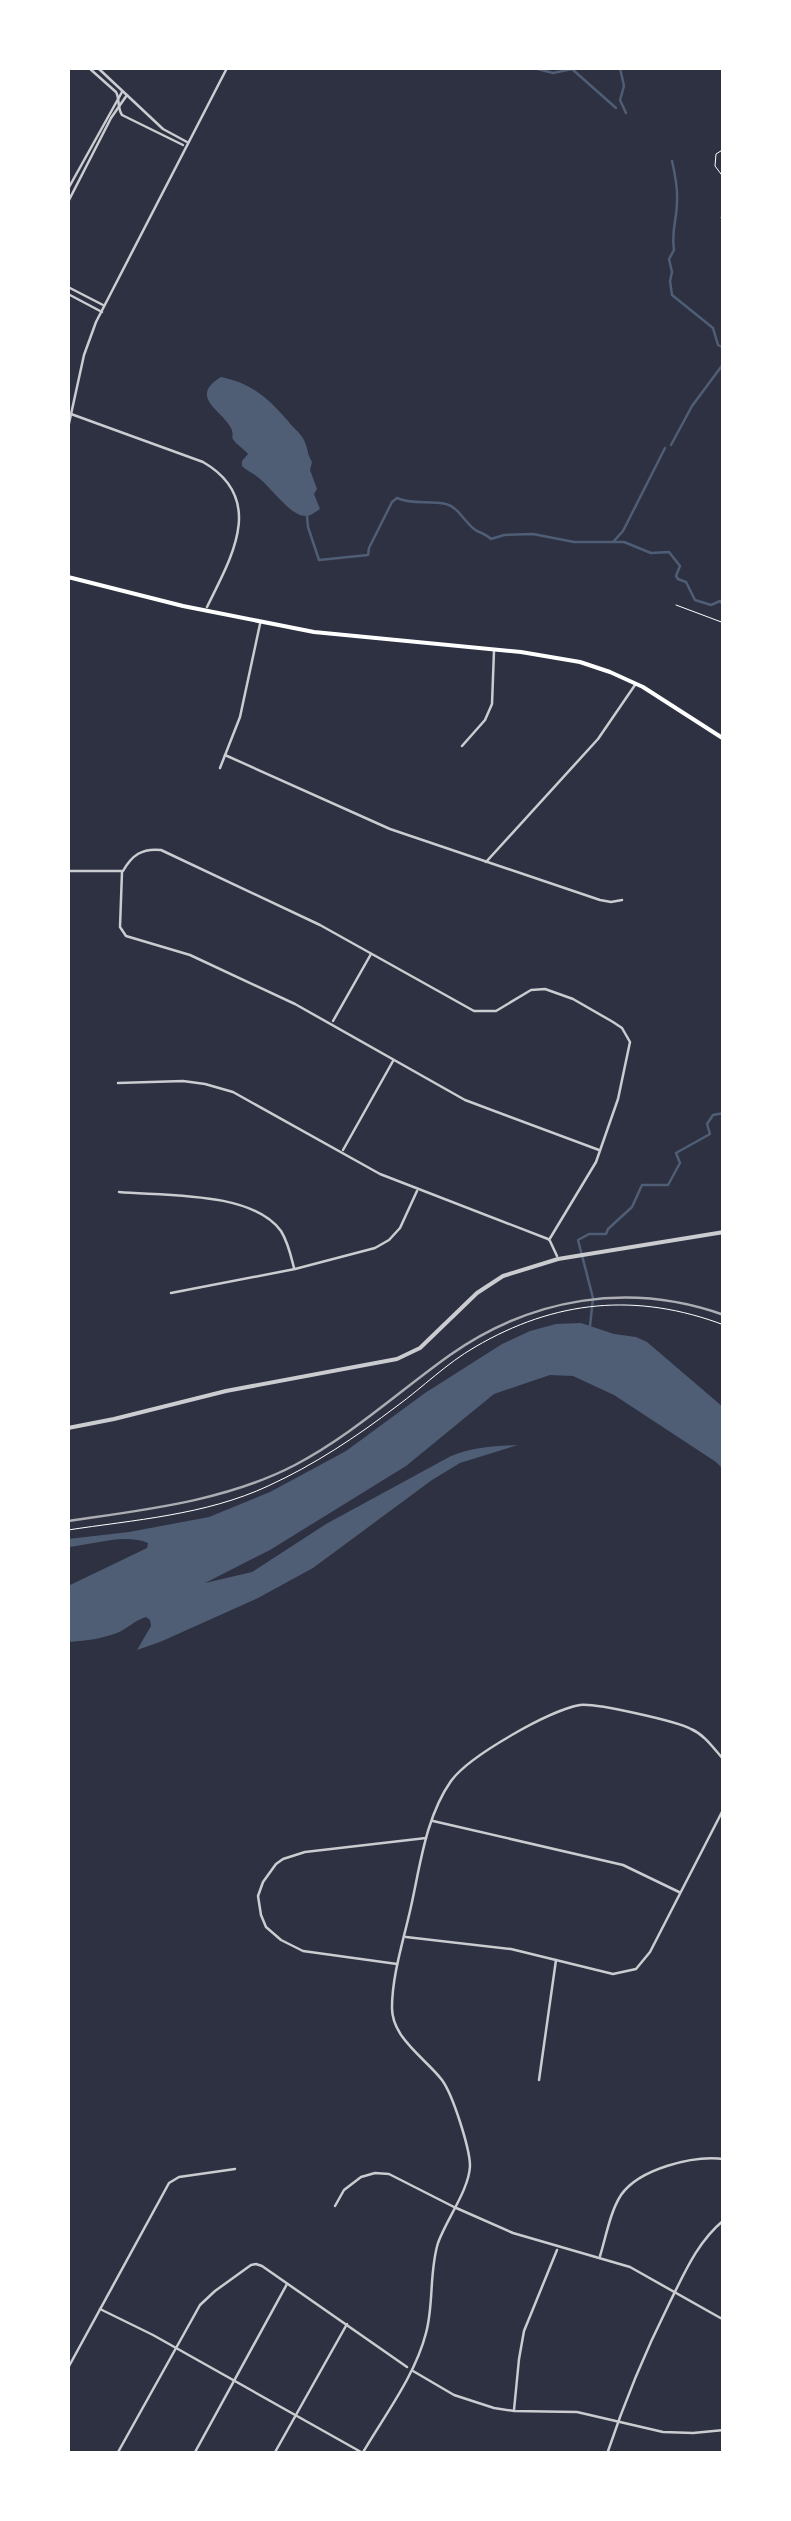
<svg xmlns="http://www.w3.org/2000/svg" width="791" height="2521" viewBox="0 0 791 2521" font-family="'Crimson Pro',serif">
  <style>
    .water { fill: #4f5d75 }
    .lines { fill: none; stroke-linecap: round; stroke-linejoin: round }
    .stream { stroke: #4f5d75; stroke-width: 2.5 }
    .path { stroke: #fff; stroke-width: 1 }
    .minor { stroke: #caccd0; stroke-width: 2.5 }
    .tertiary { stroke: #caccd0; stroke-width: 4 }
    .secondary { stroke: #fff; stroke-width: 4 }
    .rail { stroke: #abadb3; stroke-width: 2.5 }
  </style>
  <rect width="100%" height="100%" fill="#2d3142"/>
  <g class="water">
    <path d="M221,377c30,6 47,21 67,44 5,7 12,11 16,19 4,8 3,14 8,22l-2,8 7,19 -3,5 6,15c-4,2 -8,7 -14,7 -16,1 -37,-32 -51,-41 -4,-3 -9,-5 -13,-9v-5l6,-7c-3,-4 -8,-7 -12,-11 -7,-7 -1,-6 -5,-15 -9,-18 -43,-31 -10,-51z"/>
    <path d="M581,1323l33,11 22,3 11,5 76,65v62l-7,-7 -102,-67 -41,-19 -23,-1 -56,19 -88,72 -136,84 -65,33 47,-11 74,-48 125,-68c23,-9 44,-10 67,-11l-58,18 -28,17 -119,88 -55,30 -98,44 -23,8 14,-24 -1,-6 -4,-3c-11,3 -19,12 -29,16 -16,6 -33,8 -49,9v-56l79,-38 1,-5c-24,-10 -55,2 -80,4v-8l61,-7 80,-15 61,-25 76,-41 79,-58 77,-49 28,-13 26,-7z"/>
  </g>
  <g class="lines">
    <g class="stream">
      <path d="M534,68l19,5 19,-4 44,39"/>
      <path d="M620,68l4,18 -4,14 6,13"/>
      <path d="M672,161c3,13 6,26 5,40 0,19 -6,29 -3,49l-5,9 3,13 -2,9 2,14 41,33 5,17 6,3"/>
      <path d="M671,445l21,-39 32,-43"/>
      <path d="M307,516l1,11 11,33 49,-5 1,-7 23,-46 5,-4c15,7 33,2 49,6 13,3 20,21 31,27 5,2 10,4 14,8l13,-4 29,-1 41,8h50l27,11 18,-1 11,14 -4,10 2,3 8,3 9,18 16,5 9,-4 4,4"/>
      <path d="M613,542l10,-11 42,-83"/>
      <path d="M590,1326l3,-28 -15,-58 11,-6h17l2,-5 24,-22 10,-22h26l12,-22 -4,-10 34,-19 -3,-10 6,-9 11,-2"/>
    </g>
    <g class="path">
      <path d="M724,149l-8,5 -1,12 9,12"/>
      <path d="M724,211l-3,7h3"/>
      <path d="M676,605l48,18"/>
      <path d="M68,1530c65,-10 138,-15 200,-44 46,-21 88,-49 129,-80 26,-19 50,-43 78,-59 80,-47 162,-55 249,-22"/>
    </g>
    <g class="minor">
      <path d="M89,68l27,24c4,7 1,16 6,23l61,30"/>
      <path d="M98,68l65,61 24,13"/>
      <path d="M68,189l54,-97"/>
      <path d="M68,202l43,-84 16,-23"/>
      <path d="M68,287l35,18"/>
      <path d="M68,294l34,18"/>
      <path d="M71,414l132,48c64,37 28,96 4,145"/>
      <path d="M68,428l16,-73 12,-33 131,-254"/>
      <path d="M462,746l23,-26 7,-16 2,-53"/>
      <path d="M225,755l165,74 210,71 11,2 11,-2"/>
      <path d="M220,768l20,-51 20,-93"/>
      <path d="M486,862l112,-123 37,-54"/>
      <path d="M68,871h55c9,-16 19,-23 38,-21l159,75 154,86h22l35,-21 14,-1 28,10 40,23 9,6 8,14 -12,57 -22,63 -47,78"/>
      <path d="M122,872l-2,55 6,9 64,19 105,49 170,96 134,50"/>
      <path d="M333,1021l38,-67"/>
      <path d="M118,1083l65,-2 22,3 28,8 147,82 168,65"/>
      <path d="M343,1150l50,-89"/>
      <path d="M119,1192c45,4 133,-1 162,39 7,11 10,25 13,37"/>
      <path d="M550,1241l7,15"/>
      <path d="M171,1293l124,-24 80,-21 14,-8 11,-12 17,-37"/>
      <path d="M433,1821l190,44 56,27"/>
      <path d="M406,1937l105,12 102,25 23,-5 14,-17 74,-144"/>
      <path d="M397,1964l-94,-13 -22,-11 -15,-13 -5,-12 -3,-19 5,-14 13,-18 7,-5 22,-7 121,-14"/>
      <path d="M539,2080l17,-120"/>
      <path d="M335,2206l9,-16 17,-13 14,-4 14,1 65,33 59,26 117,34 94,53"/>
      <path d="M600,2256c6,-19 10,-44 21,-61 18,-26 72,-40 103,-36"/>
      <path d="M100,2309l53,26 208,117"/>
      <path d="M68,2368l101,-185 10,-6 56,-8"/>
      <path d="M413,2371l41,24 40,13 20,3 63,1 86,20 30,1 31,-3"/>
      <path d="M514,2410l5,-51 5,-28 33,-81"/>
      <path d="M117,2454l83,-149 15,-14 36,-26 5,-1 6,2 145,101"/>
      <path d="M194,2454l93,-170"/>
      <path d="M274,2454l73,-130"/>
      <path d="M362,2454c22,-38 53,-78 64,-121 8,-29 3,-61 12,-90 8,-23 31,-53 32,-77 0,-17 -17,-71 -28,-86 -17,-22 -50,-42 -50,-72 0,-32 11,-66 18,-97 10,-43 15,-93 41,-130 18,-25 99,-71 129,-76 16,-2 96,16 111,24 14,6 23,20 33,31"/>
      <path d="M607,2454c18,-54 37,-100 62,-150 15,-30 28,-62 55,-84"/>
    </g>
    <path class="tertiary" d="M68,1428l46,-9 112,-28 171,-32 23,-11 57,-55 26,-17 55,-17 166,-27"/>
    <path class="secondary" d="M68,577l115,29 131,26 207,20 59,10 30,10 33,15 81,52"/>
    <path class="rail" d="M68,1521c76,-11 158,-20 227,-56 57,-30 103,-73 155,-110 81,-57 179,-74 274,-40"/>
  </g>
  <rect width="791" height="2521" fill="none" stroke="#ffffff" stroke-width="140"/>
</svg>
